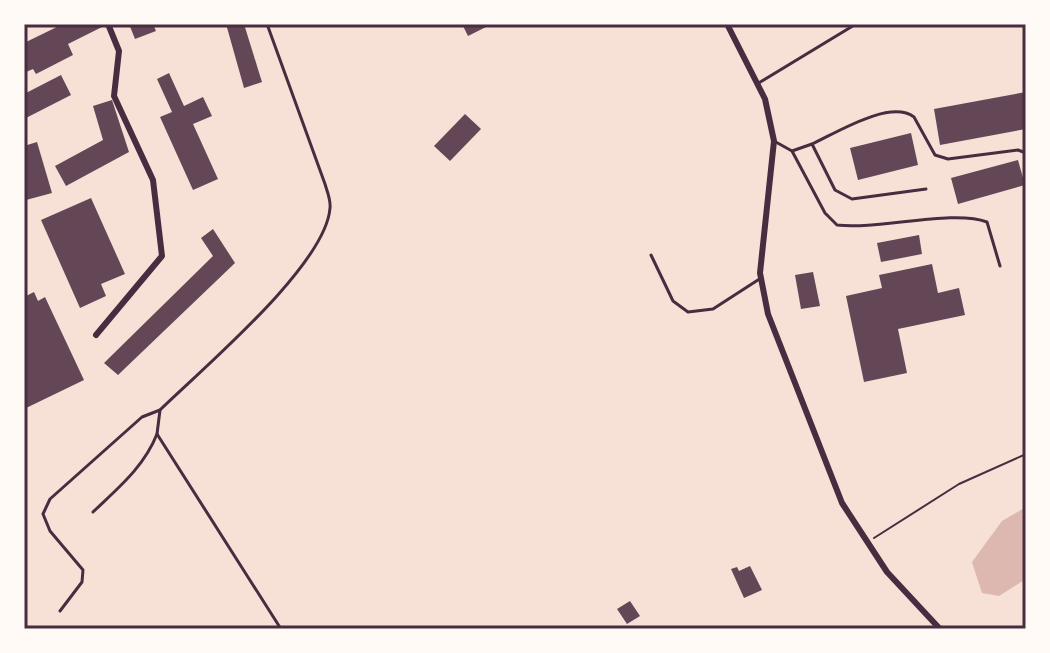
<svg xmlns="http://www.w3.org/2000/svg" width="1050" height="653" viewBox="0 0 1050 653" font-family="'Exo 2',sans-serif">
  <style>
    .water { fill: #dcb8b0 }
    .building { fill: #644757 }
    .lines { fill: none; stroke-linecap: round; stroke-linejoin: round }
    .path { stroke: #4a2c40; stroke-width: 2 }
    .service { stroke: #4a2c40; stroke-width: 3 }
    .minor { stroke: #4a2c40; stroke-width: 6 }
    .neatline { fill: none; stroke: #4a2c40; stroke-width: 3 }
  </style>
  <rect width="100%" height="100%" fill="#f7e1d7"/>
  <path class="water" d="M1026,507v72l-27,17 -17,-3 -10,-31 30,-41z"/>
  <g class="building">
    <path d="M63,24h45l-40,20 5,11 -37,19 -3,-5 -9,4v-30z"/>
    <path d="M129,24h24l3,7 -21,8z"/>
    <path d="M226,24h18l18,58 -18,6z"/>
    <path d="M462,24h30l-24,12z"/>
    <path d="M169,73l15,33 19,-9 9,19 -19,8 25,55 -25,11 -33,-73 12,-5 -15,-33z"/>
    <path d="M61,75l10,20 -47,24v-25z"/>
    <path d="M1026,92v37l-86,16 -6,-36z"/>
    <path d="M112,100l17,52 -63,34 -11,-20 48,-26 -10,-34z"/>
    <path d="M465,114l16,15 -31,32 -16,-15z"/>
    <path d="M911,133l7,32 -60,15 -8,-32z"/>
    <path d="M37,142l15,51 -26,7 -2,-54z"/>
    <path d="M1018,160l7,25 -67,19 -7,-26z"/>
    <path d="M91,198l34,76 -24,10 5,12 -26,12 -39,-88z"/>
    <path d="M213,229l22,34 -117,112 -14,-12 109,-107 -12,-18z"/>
    <path d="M919,235l3,19 -41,8 -4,-19z"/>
    <path d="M932,264l6,29 21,-5 6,27 -67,14 9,44 -43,9 -18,-86 36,-8 -3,-13z"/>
    <path d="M813,272l7,34 -19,3 -6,-34z"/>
    <path d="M34,292l4,9 7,-4 39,83 -60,29v-112z"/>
    <path d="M750,566l12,24 -18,8 -13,-29 6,-2 2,4z"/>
    <path d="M630,601l10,15 -13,8 -10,-15z"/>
  </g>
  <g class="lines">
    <path class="path" d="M874,538l85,-54 67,-30"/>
    <g class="service">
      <path d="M757,84l99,-60"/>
      <path d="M774,141l18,10 20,-7 23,46 17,9 74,-10"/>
      <path d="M812,144c24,-11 78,-45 102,-27l21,38 13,4 70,-9 8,3"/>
      <path d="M792,151l33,62 12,12c42,5 116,-16 150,-3l13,44"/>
      <path d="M651,255l22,46 15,11 25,-3 48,-31"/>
      <path d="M160,410l-3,24 124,195"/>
      <path d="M93,512c25,-24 51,-45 64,-78"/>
      <path d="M60,611l22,-29 1,-12 -33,-39 -7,-17 7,-15 92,-82 18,-7c42,-41 166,-145 170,-202 1,-8 -3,-17 -5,-24l-58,-160"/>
    </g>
    <g class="minor">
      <path d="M727,24l38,75 9,42 -14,132 8,41 74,189 45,69 53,57"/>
      <path d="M96,335l66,-79 -9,-76 -39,-84 5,-45 -11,-27"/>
    </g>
  </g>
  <rect width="1050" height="653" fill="none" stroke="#fffaf5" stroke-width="52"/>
  <rect x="26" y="26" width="998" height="601" class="neatline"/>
</svg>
